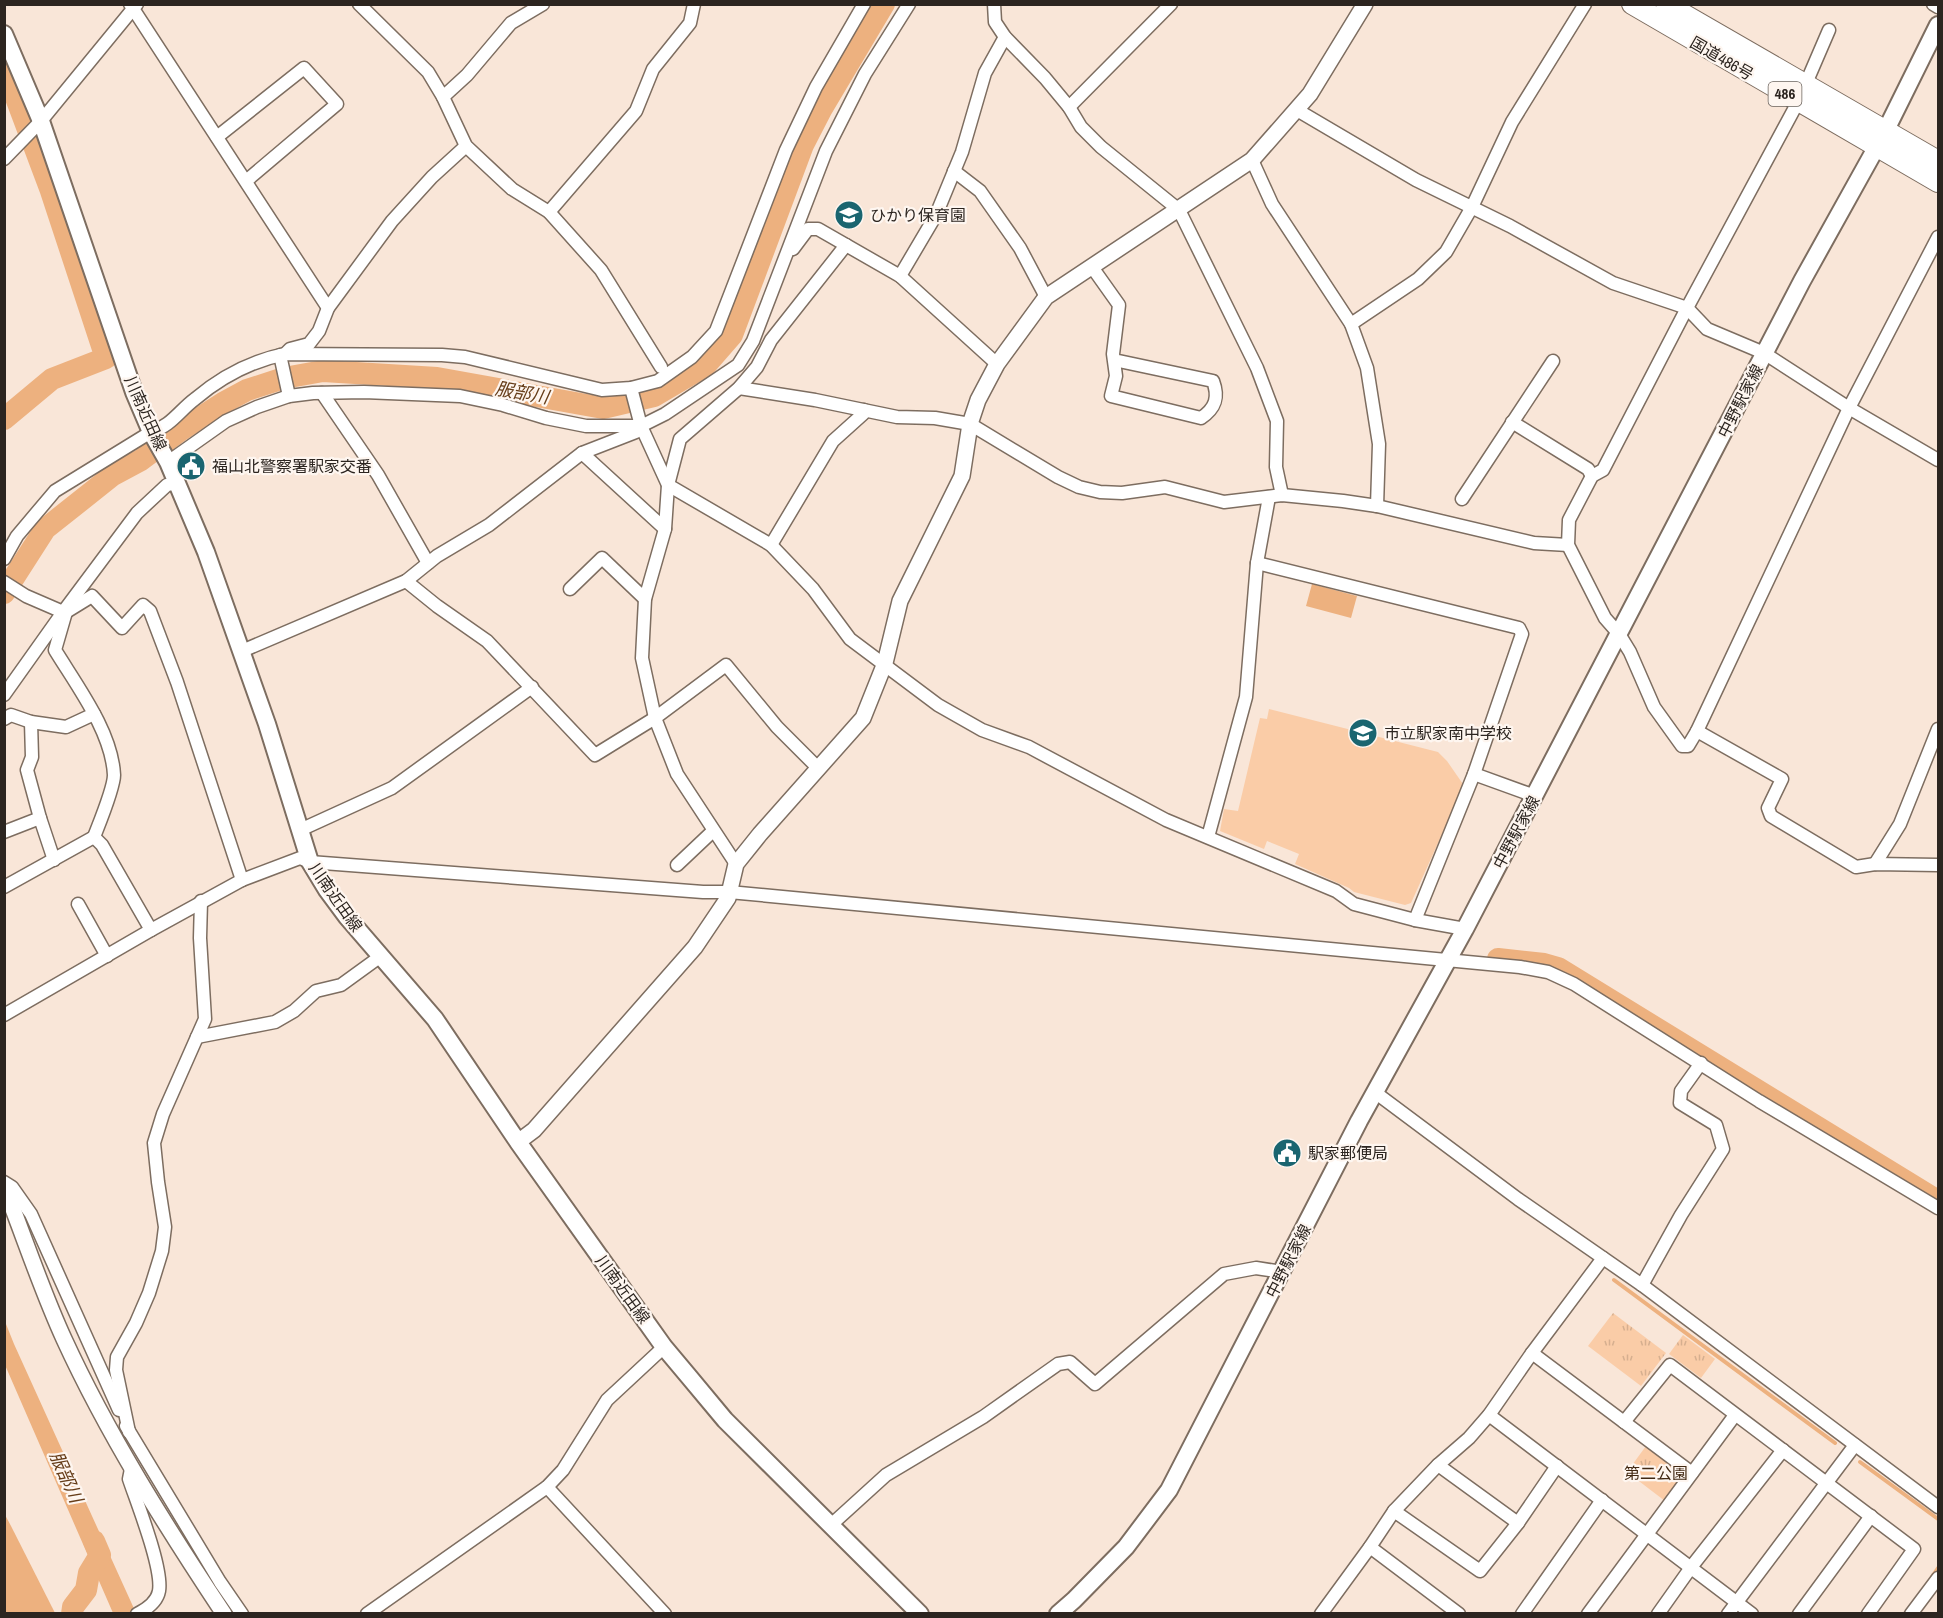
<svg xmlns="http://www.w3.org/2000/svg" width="1943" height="1618" viewBox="0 0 1943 1618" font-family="'Archivo Narrow','Noto Sans JP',sans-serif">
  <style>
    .grass { fill: url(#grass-tufts) }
    .garden { fill: #facca7 }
    .water { fill: #edb17f }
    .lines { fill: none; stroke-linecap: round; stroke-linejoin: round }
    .stream { stroke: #edb17f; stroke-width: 4 }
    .river { stroke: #edb17f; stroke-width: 22 }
    .minor-casing { stroke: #7d6d60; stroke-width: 15 }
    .tertiary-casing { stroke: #7d6d60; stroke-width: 18 }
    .secondary-casing { stroke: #7d6d60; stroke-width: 20 }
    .trunk-casing { stroke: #7d6d60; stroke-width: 22 }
    .minor { stroke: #fff; stroke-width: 12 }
    .tertiary { stroke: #fff; stroke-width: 15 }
    .secondary { stroke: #fff; stroke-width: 16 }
    .trunk { stroke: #fff; stroke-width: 20 }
    .labels { text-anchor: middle; stroke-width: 4.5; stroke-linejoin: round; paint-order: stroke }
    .shield { fill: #fef6f0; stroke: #6b645e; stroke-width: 1.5 }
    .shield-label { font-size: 15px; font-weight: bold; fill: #2c2520 }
    .street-label { font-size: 16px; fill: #2c2520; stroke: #fef6f0 }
    .poi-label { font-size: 16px; fill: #2c2520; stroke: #fef6f0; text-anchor: start }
    .park-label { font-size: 16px; fill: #422913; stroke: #fef6f0 }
    .water-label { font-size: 18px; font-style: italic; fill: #663d19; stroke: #fef6f0 }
  </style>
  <defs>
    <pattern id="grass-tufts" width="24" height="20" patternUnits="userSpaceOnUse" patternTransform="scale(1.5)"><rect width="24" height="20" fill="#facca7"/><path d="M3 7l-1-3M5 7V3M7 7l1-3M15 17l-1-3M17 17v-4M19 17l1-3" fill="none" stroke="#d6af8f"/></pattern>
  </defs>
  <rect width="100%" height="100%" fill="#f9e6d8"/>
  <g class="grass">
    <path d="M1613,1313l53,40 -25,33 -53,-40z"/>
    <path d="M1683,1335l32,24 -14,19 -32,-24z"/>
    <path d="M1646,1446l39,28 -20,27 -38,-29z"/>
  </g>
  <path class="garden" d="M1269,709l169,43 9,9 18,26 -16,46 -6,-1 -32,71 -6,2 -51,-13 -5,-4 -54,-24 4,-10 -32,-13 -3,8 -44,-18 4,-22 14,2 22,-93 7,1z"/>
  <g class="water">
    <path d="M1312,584l45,12 -6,22 -45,-12z"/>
    <path d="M4,1319l10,25 122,269h-23l-108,-248z"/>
    <path d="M4,1513l7,13 44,87h-50z"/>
  </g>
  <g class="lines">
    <g class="stream">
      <path d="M1614,1280l221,163"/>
      <path d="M1860,1462l78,57"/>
      <path d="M1932,1577l6,-9"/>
    </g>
    <g class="river">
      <path d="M4,66l47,125 55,167 -54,21 -48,40"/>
      <path d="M4,593l41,-64 68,-54 28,-15 40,-30 42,-27 24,-13 37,-12 39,-7 114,7 166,30 51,-12 51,-30 27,-31 71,-190 18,-35 63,-106"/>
      <path d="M1498,959l46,5 14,4 380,233"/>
      <path d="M72,1614l1,-7 13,-17 3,-17 11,-18 -6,-14"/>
    </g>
    <g class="minor-casing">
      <g id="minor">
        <path d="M130,4l198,304"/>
        <path d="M359,4l69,68 15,25 23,49 46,43 37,23 52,58 60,97"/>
        <path d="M994,4l1,18 10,15 40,41 24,29 12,20 20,20 78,63 78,158 20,53 -1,46 6,28"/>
        <path d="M1933,4l5,3"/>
        <path d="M1829,30l-31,72 -111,206 -84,162 -11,6 -23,44 -1,25 37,73 14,16 11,18 24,55 28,39h6l9,-15 152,-323 89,-171"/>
        <path d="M443,97l24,-22 44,-52 32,-19"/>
        <path d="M1069,107l102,-103"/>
        <path d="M1297,110l119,70 94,46 103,57 74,25 20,21 57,24 85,55 89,52"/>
        <path d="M217,137l87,-69 33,36 -91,77"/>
        <path d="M4,159l37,-38 96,-117"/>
        <path d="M1252,160l20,44 79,120 16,44 12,76 -2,62"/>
        <path d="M954,171l26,20 40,57 26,49"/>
        <path d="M549,212l87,-101 17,-42 37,-46 4,-19"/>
        <path d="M846,245l-75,95 -14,27 -18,21 -59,51 -12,46 103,60 42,44 37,50 88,66 44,25 47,17 137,73 170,71 18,13 61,16 50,9"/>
        <path d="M793,249l15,-20h10l82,47 97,88"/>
        <path d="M1092,267l27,38 -6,49 3,22 -5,20 90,22c15,-10 18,-21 12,-37l-99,-21"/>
        <path d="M900,276l36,-61 26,-63 23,-79 20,-36"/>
        <path d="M1351,324l67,-45 28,-27 26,-45 40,-85 73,-118"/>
        <path d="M287,352l3,-3 19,-5 10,-13 9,-23 64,-87 40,-44 34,-31"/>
        <path d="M280,355l9,41"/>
        <path d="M631,388l10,38 27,59 -3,44 -20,70 -3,59 13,60 22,56 59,90"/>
        <path d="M739,388l76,12 82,17 38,1 35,6 88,53 21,10 21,5 22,1 43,-6 59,15 58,-7 61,6 34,5 157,37 34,2"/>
        <path d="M322,393l56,82 50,88"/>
        <path d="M1512,422l76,47 4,7"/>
        <path d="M582,453l83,76"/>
        <path d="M168,462l58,-41 31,-14 32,-11 24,-3 51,-1 96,4 43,9 43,13 40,8h55l24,-12 73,-49 15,-24 73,-190 39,-77 44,-70"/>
        <path d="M1462,499l91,-138"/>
        <path d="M771,545l62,-104 30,-27 1,-4"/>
        <path d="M4,559l13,-23 38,-45 96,-59c20,-6 28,-21 44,-33 26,-22 56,-38 90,-45l157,1 23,2 137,33 29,-2 27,-7 34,-24 24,-26 70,-181 30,-63 48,-83"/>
        <path d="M1257,563l262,65 3,6 -48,140 -59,146"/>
        <path d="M406,581l31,25 50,35 108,114 60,-37 71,-53 51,62 42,42"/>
        <path d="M4,582l22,14 37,16h3l26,-16 30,32 21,-23 7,6 27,71 65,198"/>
        <path d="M570,589l32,-31 43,41"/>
        <path d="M66,612l-11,38c22,36 57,82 59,125 0,13 -15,49 -20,62l8,8 49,85"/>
        <path d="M242,651l164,-70 31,-25 52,-31 93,-72 54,-21 5,-6"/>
        <path d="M4,695l59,-83 74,-99 30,-28 10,-2"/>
        <path d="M4,719l7,-4 20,7 35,5 28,-13"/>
        <path d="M31,722l1,35 -5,13 13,48 14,42"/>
        <path d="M1697,731l85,48 -14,29 3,8 85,51 19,-3 63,1"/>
        <path d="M1474,774l61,22"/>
        <path d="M300,830l92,-42 140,-101"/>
        <path d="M4,832l36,-14"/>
        <path d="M1208,837l38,-140 11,-134 12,-66"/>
        <path d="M1875,864l25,-40 38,-95"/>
        <path d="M677,865l36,-34"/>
        <path d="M4,887l90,-50"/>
        <path d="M78,904l29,52"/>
        <path d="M4,1015l147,-85 91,-50 58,-22 10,4 393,30h26l791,75 28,5 26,12 185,117 179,107"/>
        <path d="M197,1037l78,-15 19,-11 22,-20 25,-6 40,-29"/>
        <path d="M1376,1093l142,106 124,86 296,222"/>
        <path d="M4,1182l8,5 19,27 88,196"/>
        <path d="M1642,1285l39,-70 42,-66 -7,-24 -36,-22 1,-12 20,-28"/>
        <path d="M1532,1353l160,120"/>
        <path d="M1489,1415l263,199"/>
        <path d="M1624,1422l46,-57 244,184 -46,65"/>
        <path d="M126,1426l94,156 22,32"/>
        <path d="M129,1432l-13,-62 1,-13 19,-34 13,-30 13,-42 3,-24 -7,-45 -4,-39 9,-29 42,-95 -5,-81 1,-37"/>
        <path d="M1438,1465l80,58"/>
        <path d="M131,1469l-2,10c8,24 34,89 30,112 -2,11 -12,18 -22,23"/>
        <path d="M547,1487l118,127"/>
        <path d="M1394,1511l86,60 38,-48 39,-57"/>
        <path d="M831,1525l55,-50 97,-58 75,-53 12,-2 25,22 129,-110 32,-6 26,4"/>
        <path d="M1370,1547l89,67"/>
        <path d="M367,1614l180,-127 16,-17 44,-70 57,-53"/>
        <path d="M1321,1614l49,-67 24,-36 44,-46 31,-27 20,-23 43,-62 71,-95"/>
        <path d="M1522,1614l80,-114"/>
        <path d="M1588,1614l147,-199"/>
        <path d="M1658,1614l34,-48 91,-116"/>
        <path d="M1728,1614l127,-169"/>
        <path d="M1799,1614l72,-98"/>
        <path d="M1911,1614l27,-36"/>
      </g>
    </g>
    <g class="tertiary-casing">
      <g id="tertiary">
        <path d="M518,1142l16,-12 161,-183 33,-49 8,-34 24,-30 103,-116 22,-55 15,-62 62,-125 8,-52 8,-24 19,-36 49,-67 206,-137 58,-66 55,-90"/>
        <path d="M4,1186c20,50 37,103 60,153 44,96 101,186 160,275"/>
      </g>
    </g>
    <g class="secondary-casing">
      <g id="secondary">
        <path d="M4,34l37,87 93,271 17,40 17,30 38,90 61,172 43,138 17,28 20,27 88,102 83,123 146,205 26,31 35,42 195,194"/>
        <path d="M1058,1614l16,-14 52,-53 43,-57 190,-369 106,-192 337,-648 84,-151 52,-105"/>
      </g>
    </g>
    <g class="trunk-casing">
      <g id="trunk">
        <path d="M1632,4l306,178"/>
        <path d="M1666,4l272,157"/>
      </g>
    </g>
    <use href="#minor" class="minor"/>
    <use href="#tertiary" class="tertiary"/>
    <use href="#secondary" class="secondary"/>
    <use href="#trunk" class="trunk"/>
  </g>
  <defs>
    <g id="school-disc" transform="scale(1.5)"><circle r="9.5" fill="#1a6570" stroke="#fef6f0"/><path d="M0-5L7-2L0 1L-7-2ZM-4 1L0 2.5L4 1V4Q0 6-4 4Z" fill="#fff"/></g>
    <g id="civic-disc" transform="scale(1.5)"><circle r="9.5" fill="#1a6570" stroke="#fef6f0"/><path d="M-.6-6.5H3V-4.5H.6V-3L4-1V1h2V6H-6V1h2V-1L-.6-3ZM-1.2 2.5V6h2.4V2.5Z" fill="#fff"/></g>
  </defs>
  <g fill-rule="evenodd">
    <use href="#school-disc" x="849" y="215"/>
    <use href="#civic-disc" x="191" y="466"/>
    <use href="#school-disc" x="1363" y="733"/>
    <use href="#civic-disc" x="1287" y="1153"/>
  </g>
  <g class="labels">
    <rect class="shield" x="1768.5" y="82" width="33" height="24" rx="4.5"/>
    <g class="shield-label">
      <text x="1785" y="99">486</text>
    </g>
    <g class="street-label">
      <text transform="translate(1722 58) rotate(30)" y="6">国道486号</text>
      <text transform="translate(1740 401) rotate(-63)" y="6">中野駅家線</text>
      <text transform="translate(146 413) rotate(66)" y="6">川南近田線</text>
      <text transform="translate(1516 832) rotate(-62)" y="6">中野駅家線</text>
      <text transform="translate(336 897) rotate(55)" y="6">川南近田線</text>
      <text transform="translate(1288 1261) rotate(-63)" y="6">中野駅家線</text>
      <text transform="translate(623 1289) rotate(54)" y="6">川南近田線</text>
    </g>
    <g class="poi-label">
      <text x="870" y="221">ひかり保育園</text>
      <text x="212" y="472">福山北警察署駅家交番</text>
      <text x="1384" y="739">市立駅家南中学校</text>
      <text x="1308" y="1159">駅家郵便局</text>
    </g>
    <g class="park-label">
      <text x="1656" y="1479">第二公園</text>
    </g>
    <g class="water-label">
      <text transform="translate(522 393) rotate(10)" y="6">服部川</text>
      <text transform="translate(66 1477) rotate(66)" y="6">服部川</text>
    </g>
  </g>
  <rect width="1943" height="1618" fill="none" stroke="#2c2520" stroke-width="12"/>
</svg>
